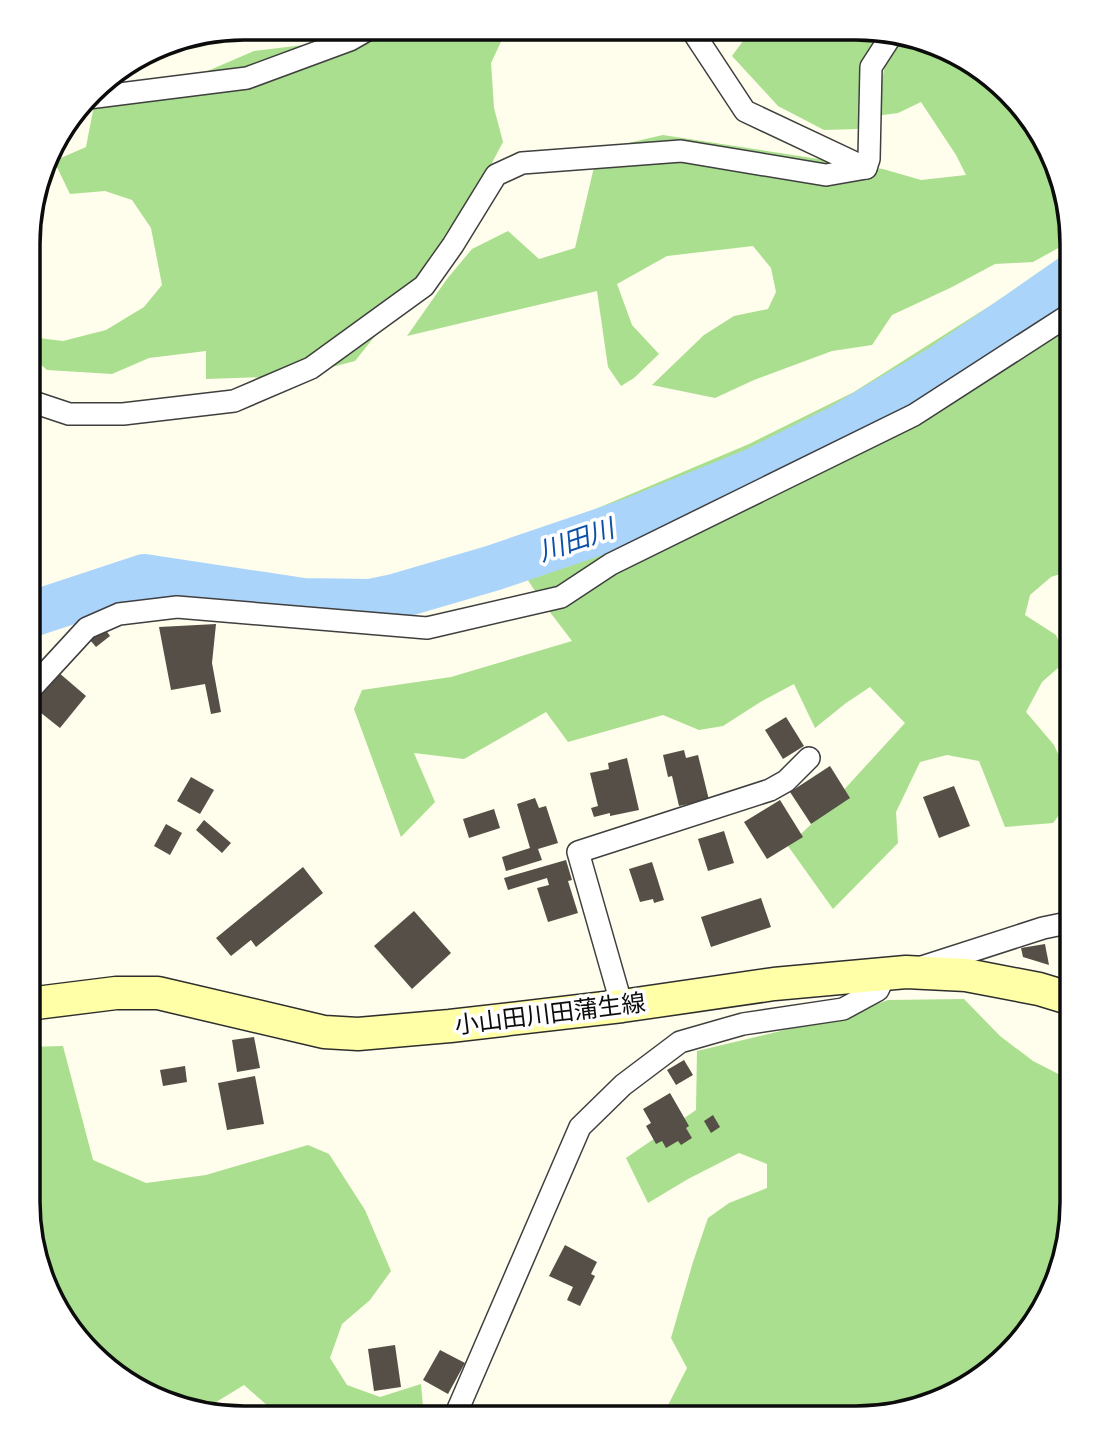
<svg xmlns="http://www.w3.org/2000/svg" width="1100" height="1446" viewBox="0 0 1100 1446" font-family="Literata,'Noto Sans JP',serif">
  <style>
    .forest { fill: #aadf8f }
    .lines { fill: none; stroke-linecap: round; stroke-linejoin: round }
    .river { stroke: #abd4fb; stroke-width: 46 }
    .building { fill: #564f47 }
    .minor-casing { stroke: #3f3f3f; stroke-width: 24 }
    .secondary-casing { stroke: #2e2e2e; stroke-width: 35 }
    .minor { stroke: #fff; stroke-width: 21 }
    .secondary { stroke: #feffa6; stroke-width: 32 }
    .labels { text-anchor: middle; stroke-width: 7; stroke-linejoin: round; paint-order: stroke }
    .street-label { font-size: 24px; fill: #0c0c0c; stroke: #fff }
    .water-label { font-size: 26px; font-style: italic; fill: #0c51a7; stroke: #fff }
    .rim { fill: none; stroke: #0c0c0c; stroke-width: 3.5 }
  </style>
  <rect width="100%" height="100%" fill="#fffdeb"/>
  <g class="forest">
    <path d="M354,28l153,1 -16,34 3,45 9,34 -19,36 -101,148 -28,35 -57,15 -92,3v-28l-57,7 -37,16 -65,-4 -17,-15v-18l33,4 43,-11 38,-23 18,-22 -11,-57 -19,-28 -27,-9 -35,3 -16,-33 32,-14 10,-52 86,-13 72,-31 91,-11z"/>
    <path d="M751,30h133l-16,82 -11,17 -33,1 -46,-24 -46,-50z"/>
    <path d="M898,35l78,30 74,83 21,93 -38,21 -38,2 -45,24 -58,27 -20,30 -40,6 -78,29 -39,18 -63,-13 52,-50 30,-19 34,-7 8,-17 -5,-24 -18,-22 -86,10 -50,28 15,41 27,29 -25,24 -13,8 -13,-19 -11,-76 -190,45 40,-57 25,-30 36,-18 31,28 36,-11 23,-98 65,-15 220,34 38,11 45,-5 -10,-20 -35,-53 -23,11 -23,3 11,-56z"/>
    <path d="M1007,295l43,18 22,50v207l-21,7 -21,18 -5,20 31,20 11,25 -25,22 -16,30 28,33 18,39v14l-19,25 -48,4 -26,-66 -32,-6 -27,7 -24,50 2,31 -65,66 -45,-63 32,-30 85,-93 -35,-36 -24,16 -31,25 -21,-44 -32,17 -39,25 -24,4 -36,-15 -95,27 -22,-30 -82,47 -50,-6 21,49 -34,35 -47,-128 8,-19 89,-13 121,-36 -29,-38 -37,-56 243,-103 105,-52z"/>
    <path d="M964,999l36,37 33,25 39,20v135l-36,106 -84,74 -96,22 -194,-1 25,-49 -16,-30 22,-76 15,-44 21,-15 38,-15v-24l-28,-11 -51,26 -40,24 -22,-45 70,-48 1,-59 146,-35 45,-16z"/>
    <path d="M63,1046l30,114 53,23 60,-8 102,-30 21,9 36,56 26,61 -21,29 -28,24 -12,34 17,27 33,12 41,-13 2,23 -8,10 -143,-1 -4,-10 -24,-21 -36,22 -12,2 -72,-28 -74,-83 -22,-96v-155z"/>
  </g>
  <g class="lines">
    <path class="river" d="M29,615l115,-38 159,24 67,1 24,-5 99,-29 135,-46 126,-51 87,-44 101,-60 130,-90"/>
  </g>
  <g class="building">
    <path d="M216,624l-4,39 9,49 -10,2 -6,-30 -34,6 -12,-63z"/>
    <path d="M105,629l5,7 -14,11 -6,-7z"/>
    <path d="M58,672l28,24 -26,32 -29,-23z"/>
    <path d="M786,717l18,29 -21,13 -18,-29z"/>
    <path d="M684,750l2,8 12,-3 11,45 -30,6 -7,-30 -4,1 -5,-22z"/>
    <path d="M627,758l12,52 -29,6v-3l-16,4 -3,-9 7,-2 -8,-33 19,-4 -1,-6z"/>
    <path d="M830,766l20,32 -39,26 -21,-32z"/>
    <path d="M191,777l23,13 -14,24 -23,-13z"/>
    <path d="M954,786l16,40 -31,12 -16,-41z"/>
    <path d="M535,798l4,10 7,-2 12,37 -20,6 4,11 -36,11 -4,-14 28,-9 -13,-44z"/>
    <path d="M780,800l23,37 -36,22 -23,-37z"/>
    <path d="M494,809l6,19 -31,10 -6,-19z"/>
    <path d="M204,820l27,23 -9,10 -26,-23z"/>
    <path d="M166,824l16,9 -12,22 -16,-9z"/>
    <path d="M724,831l10,32 -26,8 -10,-32z"/>
    <path d="M566,860l6,20 -4,1 10,32 -30,9 -11,-34 12,-3 -2,-7 -39,12 -4,-12z"/>
    <path d="M652,862l12,38 -10,3 -1,-4 -13,3 -11,-33z"/>
    <path d="M303,867l20,26 -67,54 -5,-7 -20,16 -15,-18z"/>
    <path d="M761,898l10,29 -60,20 -10,-30z"/>
    <path d="M414,911l37,42 -39,36 -38,-43z"/>
    <path d="M1045,944l4,21 -26,-8 -2,-9z"/>
    <path d="M254,1037l6,31 -23,4 -5,-32z"/>
    <path d="M684,1060l9,15 -17,10 -9,-15z"/>
    <path d="M185,1066l2,16 -24,4 -3,-16z"/>
    <path d="M255,1076l9,48 -37,6 -9,-47z"/>
    <path d="M670,1093l19,33 -3,2 6,10 -11,7 -3,-4 -12,7 -4,-7 -6,3 -10,-18 5,-3 -8,-14z"/>
    <path d="M713,1115l7,12 -9,6 -7,-12z"/>
    <path d="M565,1245l32,17 -6,12 4,2 -15,30 -13,-6 6,-13 -24,-11z"/>
    <path d="M395,1345l6,42 -27,4 -6,-42z"/>
    <path d="M440,1350l25,13 -17,31 -25,-14z"/>
    <path d="M251,1409l5,7h-17z"/>
  </g>
  <g class="lines">
    <g class="minor-casing">
      <g id="minor">
        <path d="M691,29l54,82 121,57"/>
        <path d="M88,98l159,-20 103,-38 21,-12"/>
        <path d="M30,401l39,13h54l111,-13 77,-33 113,-82 29,-41 43,-70 26,-12 159,-12 145,24 40,-7 3,-9 2,-92 22,-34"/>
        <path d="M29,691l58,-63 32,-14 58,-7 250,21 134,-31 50,-33 303,-149 158,-102"/>
        <path d="M922,967l121,-39 29,-6"/>
        <path d="M622,1006l-44,-154 192,-62 16,-9 23,-23"/>
        <path d="M457,1417l1,-8 122,-282 43,-42 57,-43 63,-18 100,-15 35,-19 8,-17"/>
      </g>
    </g>
    <g class="secondary-casing">
      <path id="secondary" d="M28,1004l88,-11h42l166,39 34,2 92,-8 172,-20 152,-22 132,-12 60,3 73,14 33,10"/>
    </g>
    <use href="#minor" class="minor"/>
    <use href="#secondary" class="secondary"/>
  </g>
  <g class="labels">
    <g class="street-label">
      <text transform="translate(550 1014) rotate(-7)" y="8">小山田川田蒲生線</text>
    </g>
    <g class="water-label">
      <text transform="translate(576 540) rotate(-19)" y="9">川田川</text>
    </g>
  </g>
  <path d="M0 0H1100V1446H0ZM244 40H856A204 204 0 0 1 1060 244V1202A204 204 0 0 1 856 1406H244A204 204 0 0 1 40 1202V244A204 204 0 0 1 244 40Z" fill="#fff" fill-rule="evenodd"/>
  <path class="rim" d="M244 40H856A204 204 0 0 1 1060 244V1202A204 204 0 0 1 856 1406H244A204 204 0 0 1 40 1202V244A204 204 0 0 1 244 40Z"/>
</svg>
